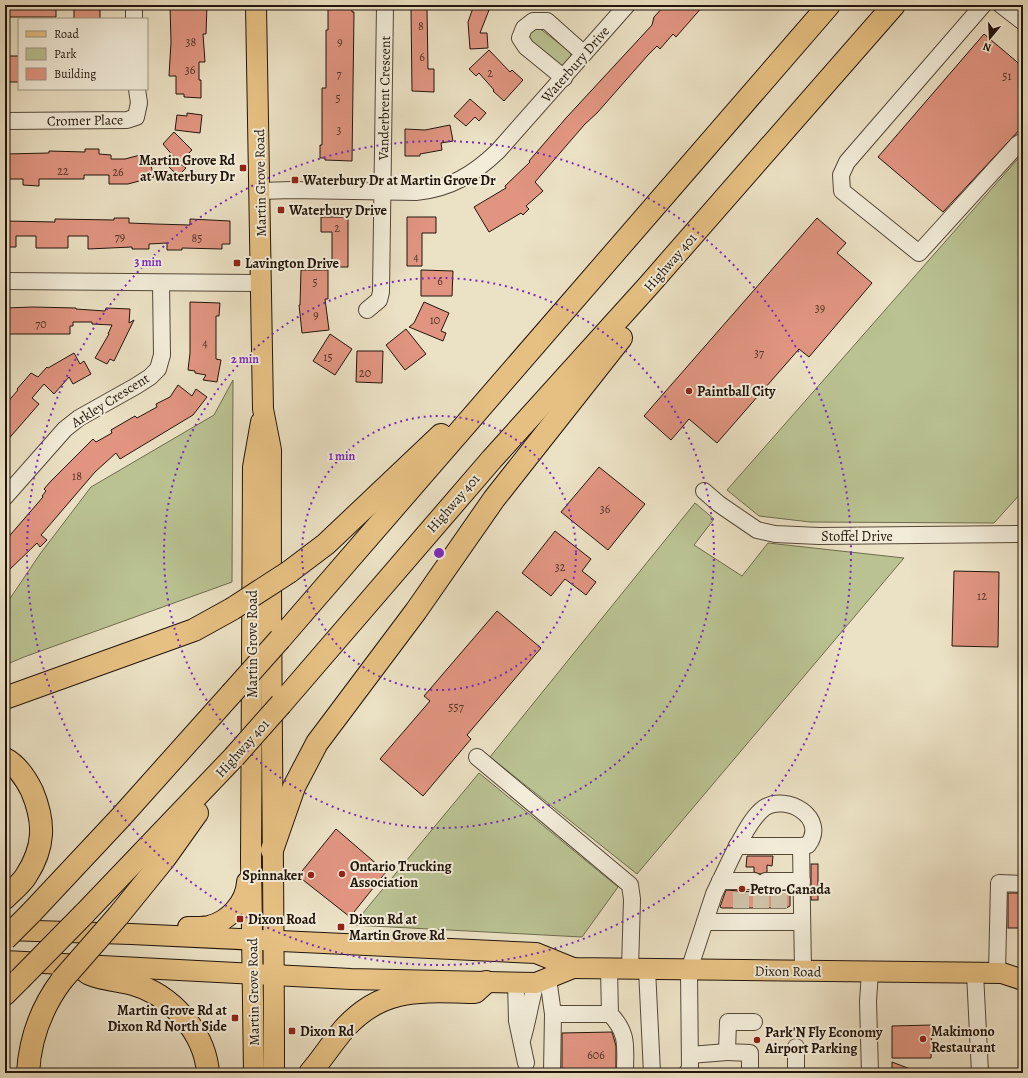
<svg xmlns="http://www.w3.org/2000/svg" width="1028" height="1078" viewBox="0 0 1028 1078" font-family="Alegreya,serif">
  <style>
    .green { fill: #bac292; stroke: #6e6c4e }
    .building { fill: #e19581; stroke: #21150b }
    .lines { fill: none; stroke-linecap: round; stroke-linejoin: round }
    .minor-tunnel { stroke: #cdc2a8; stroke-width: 16; stroke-dasharray: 16 8; stroke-linecap: butt }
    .minor-casing { stroke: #544839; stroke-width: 18 }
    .major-casing { stroke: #21150b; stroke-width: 22 }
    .highway-casing { stroke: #21150b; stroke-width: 24 }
    .minor { stroke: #f2ecd9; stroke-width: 16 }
    .major { stroke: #e6c082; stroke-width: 20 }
    .highway { stroke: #e6c082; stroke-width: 22 }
    .highway-bridge-casing { stroke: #21150b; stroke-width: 24; stroke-linecap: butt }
    .highway-bridge { stroke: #e6c082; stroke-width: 22 }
    .ring { fill: none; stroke: #7b2cbf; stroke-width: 2; stroke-dasharray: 2 4 }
    .poi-dot { fill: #8f2418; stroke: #f2ecd9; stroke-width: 1.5 }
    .labels { text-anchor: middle; stroke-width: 4; stroke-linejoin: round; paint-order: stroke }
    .number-label { font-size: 12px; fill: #513528 }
    .street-label { font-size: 14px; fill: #21150b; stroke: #f2ecd9 }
    .poi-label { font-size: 14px; font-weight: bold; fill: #21150b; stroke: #f2ecd9; text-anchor: start }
    .centre { fill: #7b2cbf; stroke: #f2ecd9; stroke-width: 2 }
    .ring-label { font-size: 12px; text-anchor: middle; font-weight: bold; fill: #7b2cbf; stroke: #f2ecd9; stroke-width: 4; stroke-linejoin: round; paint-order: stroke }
  </style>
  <rect width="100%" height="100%" fill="#ebe1c4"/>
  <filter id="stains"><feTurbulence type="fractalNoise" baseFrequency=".005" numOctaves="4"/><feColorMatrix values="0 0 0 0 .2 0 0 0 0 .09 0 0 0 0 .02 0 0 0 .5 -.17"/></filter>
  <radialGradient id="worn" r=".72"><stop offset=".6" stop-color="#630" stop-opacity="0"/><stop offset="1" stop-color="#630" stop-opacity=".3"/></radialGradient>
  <g class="green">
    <path d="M538,27l32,25 2,7 -10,8 -31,-23 -2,-7 3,-7z"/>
    <path d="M1023,153v338l-29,32 -184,-1 -51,-6 -32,-26z"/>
    <path d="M233,380l-1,202 -208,75 -19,8v-59l35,-52 51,-67 123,-72z"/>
    <path d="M695,503l19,16 -20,26 48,31 26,-33 136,15 -267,316 -147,-117z"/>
    <path d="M479,773l139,114 -36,50 -229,-12z"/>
  </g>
  <g class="building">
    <path d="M5,5h51v12h-48l-3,-2z"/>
    <rect x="74" y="5" width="26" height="14"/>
    <path d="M170,5h37l-1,29h-3l2,28h-6v18h2v18l-17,-1v-3h-8v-18h-7l2,-34z"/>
    <path d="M328,5h24v7h2l-2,149 -27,-1v-2h-5v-13h2v-57h4v-58h2z"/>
    <path d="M474,5h17l-11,28h7l1,15 -18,1 -2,-27z"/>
    <path d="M665,5h39l-28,32 -3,-3 -13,15 -3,-3 -9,9 -51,58 -12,11 -50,58 8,9 -17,15 3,3 -6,6 -2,-2 -32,19 -15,-25 32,-19 -1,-2 25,-24 -1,-1 37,-43 86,-93 2,-8z"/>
    <path d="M411,8h16l1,61h6v23l-22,-1z"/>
    <path d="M984,34l39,33v59l-80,86 -65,-55z"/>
    <path d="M489,50l21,22 2,-2 11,10 -19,21 -11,-10 1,-1 -15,-17 -3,3 -7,-7z"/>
    <rect x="6" y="56" width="13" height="26"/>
    <path d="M470,99l16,14 -7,8 -4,-4 -9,9 -12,-10z"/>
    <path d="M187,113l15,2 -2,18 -25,-3 2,-15 10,1z"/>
    <path d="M450,125l3,16 -12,2 1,7 -22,4v2h-15v-27l20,1z"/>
    <path d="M174,132l18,18 -13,13 7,5 -8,8 -10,-10 11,-3 -16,-19z"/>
    <path d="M85,149h14v5l12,1v4h14l19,-5 2,7 3,-3 5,19 -26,7h-19v-9h-25v4h-45v7l-16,-1v-6h-18v-25l44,-1v-2l36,1z"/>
    <path d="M321,217h27v50h-16v-35h-11z"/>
    <path d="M407,217h29v16h-14v33h-15z"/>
    <path d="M114,218h15v5l26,1 35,1v-6l40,2v23h-8v5l-40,-1v2h-15v-7l-18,1v5h-17v-2l-44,2v-13h-20v12h-32v-12h-20v11h-11v-26l50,1v-3l59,1z"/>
    <path d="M817,218l29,25 -9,10 35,30 -63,74 -10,-8 -82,94 -28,-24 -18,21 -27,-24z"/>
    <path d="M301,270h27v29h-3l4,31 -27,3 -3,-28h1z"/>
    <path d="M421,270l32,1 -1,25h-31z"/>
    <path d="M190,302l30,1 -1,13h-3v43l5,1 -4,22 -14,-2 3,-5 -11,-2v-2l-7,-1 2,-17z"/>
    <path d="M424,302l25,11 -8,18 5,2 -3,8 -34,-14 5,-4z"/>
    <path d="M33,307l43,1v1l29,2 1,-3 24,1 -1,14 5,-3 -20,41 -4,-2 -3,5 -12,-6 14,-24h-1l4,-9 -20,-1v-2h-19v4h-3v8h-65v-26z"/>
    <path d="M406,329l20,25 -21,16 -19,-25z"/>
    <path d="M330,334l22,15 -17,26 -22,-14z"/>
    <path d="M357,351h26l-1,32 -26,-1z"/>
    <path d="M74,353l6,11 4,-3 7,13 -18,10 -4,-7 -15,17 -10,-10 -12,14 7,6 -34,39v-38l13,-15 -1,-1 14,-16 7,4 9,-10 1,1z"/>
    <path d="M178,385l14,11 4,-7 11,8 -14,18 -73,44 -4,-6 -21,19 -54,63 6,5 -7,7 -3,-4 -32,31v-33l38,-44 -1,-1 4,-5 -2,-2 6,-7 43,-43 3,3 16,-9 -1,-3 24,-14 2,2 20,-11 -1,-3 14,-7z"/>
    <path d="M599,467l46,37 -37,46 -47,-38z"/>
    <path d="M555,531l36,28 -9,12 14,11 -10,13 -21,-16 -14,17 -29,-23z"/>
    <path d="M954,571l45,1 -1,75 -46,-1z"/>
    <path d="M497,611l44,37 -74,87 4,4 -48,57 -43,-37 50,-58 -6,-5z"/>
    <path d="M336,829l50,43 -36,45 -52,-41z"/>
    <path d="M747,856h26l-1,10 -5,-1v7l-7,2 -6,-2v-5h-8z"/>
    <rect x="811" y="864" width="7" height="36"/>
    <path d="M760,888l6,4h20l4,3v11l-4,2h-64l-2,-1 6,-17 28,2z"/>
    <rect x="1008" y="893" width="15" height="35"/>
    <path d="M932,1025l-1,33h-39v-32z"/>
    <path d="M612,1032l4,14v27h-54v-40z"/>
    <path d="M892,1062l26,10v1h-26z"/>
  </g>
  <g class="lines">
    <g class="minor-tunnel">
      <path d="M741,908v-17"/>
      <path d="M761,908v-27"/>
      <path d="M779,908v-16"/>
    </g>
    <g class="minor-casing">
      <g id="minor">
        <path d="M134,5v14"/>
        <path d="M983,5l-136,157 -6,13 1,16 77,62 99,-109 5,-3"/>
        <path d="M1001,5l22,17"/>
        <path d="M564,78l-38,-31 -6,-9 4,-10 9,-7h14l36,32"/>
        <path d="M5,121l122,-1 9,-3 3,-14 -2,-14"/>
        <path d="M261,191l30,-1 125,2c34,-3 58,-18 82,-41l129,-146"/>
        <path d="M5,281l257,2"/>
        <path d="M367,310l12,-10 2,-8 4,-287"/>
        <path d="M704,491l15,13 38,26 18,4 44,2 204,-2"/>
        <path d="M5,497l60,-68 14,-11 57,-32 14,-9 8,-8 4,-14 -1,-72"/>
        <path d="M477,757l153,128 2,14 -2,70"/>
        <path d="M737,846c8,-13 15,-29 27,-38 23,-15 64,10 44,37l-7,1"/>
        <path d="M720,881h34"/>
        <path d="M766,881h36"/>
        <path d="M705,922h97"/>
        <path d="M609,969l1,45c19,20 15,33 15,59"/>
        <path d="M647,969l5,104"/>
        <path d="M870,972l-2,29 2,72"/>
        <path d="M975,973l5,100"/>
        <path d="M997,973l2,-90 24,1"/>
        <path d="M548,978l5,36"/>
        <path d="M516,982l1,39 9,42"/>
        <path d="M522,1040c6,-19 8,-38 14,-57"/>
        <path d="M796,1047v26"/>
        <path d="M690,1055l37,-3"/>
        <path d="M552,1073l1,-59h57"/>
        <path d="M687,1073l3,-5 -1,-98 25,-76 23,-48h64l2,125"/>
        <path d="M750,1073v-20l-23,-1 1,-30h26"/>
      </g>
    </g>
    <g class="major-casing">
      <g id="major">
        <path d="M256,5l7,404 8,41c-1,207 3,415 3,623"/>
        <path d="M188,927c7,0 15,0 21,-1 20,-5 37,-24 38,-44"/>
        <path d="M5,930l126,4 405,19 37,15 429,5 21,7"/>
        <path d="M5,961l346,18 185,4 37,-15"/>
        <path d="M254,1073l-3,-212 2,-394 8,-45"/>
      </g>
    </g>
    <g class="highway-casing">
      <g id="highway">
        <path d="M289,572l37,-28 115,-109"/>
        <path d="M280,639l549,-634"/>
        <path d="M5,698l189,-68 38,-21"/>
        <path d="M281,704l211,-245 157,-174 245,-280"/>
        <path d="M5,759c12,6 21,20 27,32 13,31 13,56 -6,85 -5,8 -14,15 -21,22"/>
        <path d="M272,850l22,-63 23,-44 99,-132 78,-112 127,-161"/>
        <path d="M31,913l90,-96 110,-123"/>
        <path d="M84,914l150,-157"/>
        <path d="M118,916l47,-58 32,-45"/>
        <path d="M79,965c3,3 6,6 9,8 7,5 35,8 45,11 39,11 72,49 75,89"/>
        <path d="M5,994l15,-15"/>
        <path d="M28,1073c2,-35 13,-65 34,-93"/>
        <path d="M310,1073c12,-14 22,-30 34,-44 38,-43 78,-38 131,-37l11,-10"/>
      </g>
    </g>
    <use href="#minor" class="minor"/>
    <use href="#major" class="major"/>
    <use href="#highway" class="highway"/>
    <g class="highway-bridge-casing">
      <g id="highway-bridge">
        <path d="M232,609l57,-37"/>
        <path d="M231,694l49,-55"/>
        <path d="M234,757l47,-53"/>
        <path d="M5,939l26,-26"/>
        <path d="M20,979l64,-65"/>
        <path d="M62,980l56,-64"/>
      </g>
    </g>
    <use href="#highway-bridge" class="highway-bridge"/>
  </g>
  <g class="ring">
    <circle cx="439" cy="553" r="137"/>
    <circle cx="439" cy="553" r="275"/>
    <circle cx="439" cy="553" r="412"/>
  </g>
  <g class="poi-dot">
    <rect x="239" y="164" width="8" height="8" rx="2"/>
    <rect x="291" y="176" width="8" height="8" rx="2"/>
    <rect x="277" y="206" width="8" height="8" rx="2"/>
    <rect x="233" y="259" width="8" height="8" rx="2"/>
    <circle cx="689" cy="391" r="4"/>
    <circle cx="342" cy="874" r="4"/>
    <circle cx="311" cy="875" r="4"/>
    <circle cx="742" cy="889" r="4"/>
    <rect x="236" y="915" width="8" height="8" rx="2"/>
    <rect x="337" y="923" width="8" height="8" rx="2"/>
    <rect x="231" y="1014" width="8" height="8" rx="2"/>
    <rect x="288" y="1027" width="8" height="8" rx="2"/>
    <circle cx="923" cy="1039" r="4"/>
    <circle cx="757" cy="1040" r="4"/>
  </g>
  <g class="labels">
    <g class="number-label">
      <text x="421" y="30">8</text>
      <text x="191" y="46">38</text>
      <text x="340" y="46">9</text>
      <text x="422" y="61">6</text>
      <text x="190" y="74">36</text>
      <text x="490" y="77">2</text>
      <text x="339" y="78">7</text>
      <text x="1007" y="80">51</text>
      <text x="338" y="102">5</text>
      <text x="339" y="134">3</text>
      <text x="63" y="175">22</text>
      <text x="118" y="176">26</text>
      <text x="337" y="232">2</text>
      <text x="120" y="241">79</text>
      <text x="197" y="242">85</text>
      <text x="416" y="261">4</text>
      <text x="440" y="285">6</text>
      <text x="315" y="286">5</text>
      <text x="820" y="312">39</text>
      <text x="316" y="319">9</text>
      <text x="435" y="324">10</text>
      <text x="41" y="328">70</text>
      <text x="205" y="347">4</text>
      <text x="759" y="357">37</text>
      <text x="328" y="361">15</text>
      <text x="365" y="377">20</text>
      <text x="77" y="480">18</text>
      <text x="605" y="513">36</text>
      <text x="560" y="571">32</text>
      <text x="982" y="600">12</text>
      <text x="456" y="711">557</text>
      <text x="596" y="1059">606</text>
    </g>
    <g class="street-label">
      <text transform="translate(575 64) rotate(-49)" y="5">Waterbury Drive</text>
      <text transform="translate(384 98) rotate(-89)" y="5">Vanderbrent Crescent</text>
      <text transform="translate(85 120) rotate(-1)" y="5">Cromer Place</text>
      <text transform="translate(260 183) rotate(-91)" y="5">Martin Grove Road</text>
      <text transform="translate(670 262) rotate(-49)" y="5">Highway 401</text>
      <text transform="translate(110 400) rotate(-32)" y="5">Arkley Crescent</text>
      <text transform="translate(453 503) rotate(-49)" y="5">Highway 401</text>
      <text x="857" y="541">Stoffel Drive</text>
      <text transform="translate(252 644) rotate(-90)" y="5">Martin Grove Road</text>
      <text transform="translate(242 748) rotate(-48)" y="5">Highway 401</text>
      <text transform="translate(788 971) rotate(1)" y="5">Dixon Road</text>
      <text transform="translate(253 992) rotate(-91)" y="5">Martin Grove Road</text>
    </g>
    <g class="poi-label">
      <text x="235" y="165" text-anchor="end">Martin Grove Rd<tspan x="235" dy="16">at Waterbury Dr</tspan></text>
      <text x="303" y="185">Waterbury Dr at Martin Grove Dr</text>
      <text x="289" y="215">Waterbury Drive</text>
      <text x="245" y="268">Lavington Drive</text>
      <text x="697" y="396">Paintball City</text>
      <text x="350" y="871">Ontario Trucking<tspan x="350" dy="16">Association</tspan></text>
      <text x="303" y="880" text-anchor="end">Spinnaker</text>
      <text x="750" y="894">Petro-Canada</text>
      <text x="248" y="924">Dixon Road</text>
      <text x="349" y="924">Dixon Rd at<tspan x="349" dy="16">Martin Grove Rd</tspan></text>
      <text x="227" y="1015" text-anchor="end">Martin Grove Rd at<tspan x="227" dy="16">Dixon Rd North Side</tspan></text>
      <text x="300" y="1036">Dixon Rd</text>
      <text x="931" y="1036">Makimono<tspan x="931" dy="16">Restaurant</tspan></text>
      <text x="765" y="1037">Park'N Fly Economy<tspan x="765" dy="16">Airport Parking</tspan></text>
    </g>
  </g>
  <circle cx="439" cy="553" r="6" class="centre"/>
  <g class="ring-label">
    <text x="148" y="266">3 min</text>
    <text x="245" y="363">2 min</text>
    <text x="342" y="460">1 min</text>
  </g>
  <rect width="1028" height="1078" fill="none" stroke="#ebe1c4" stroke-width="20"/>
  <rect x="6" y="6" width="1016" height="1066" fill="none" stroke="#21150b" stroke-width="2"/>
  <rect x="10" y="10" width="1008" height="1058" fill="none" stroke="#21150b"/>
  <rect x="18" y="18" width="130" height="72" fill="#f2ecd9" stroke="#9e9687"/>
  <rect x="26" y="31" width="20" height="6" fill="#e6c082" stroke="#9e9687"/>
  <text x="54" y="38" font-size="12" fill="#21150b">Road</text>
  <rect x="26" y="48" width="20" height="12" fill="#bac292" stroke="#9e9687"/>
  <text x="54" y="58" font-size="12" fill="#21150b">Park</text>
  <rect x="26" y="68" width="20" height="12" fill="#e19581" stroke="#9e9687"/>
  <text x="54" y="78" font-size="12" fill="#21150b">Building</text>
  <g transform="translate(990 38) rotate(198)" stroke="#f2ecd9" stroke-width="3" paint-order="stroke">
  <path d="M0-3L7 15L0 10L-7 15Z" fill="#21150b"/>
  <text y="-6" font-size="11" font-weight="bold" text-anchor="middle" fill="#21150b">N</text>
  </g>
  <rect width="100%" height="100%" filter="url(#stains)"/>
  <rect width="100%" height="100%" fill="url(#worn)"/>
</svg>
